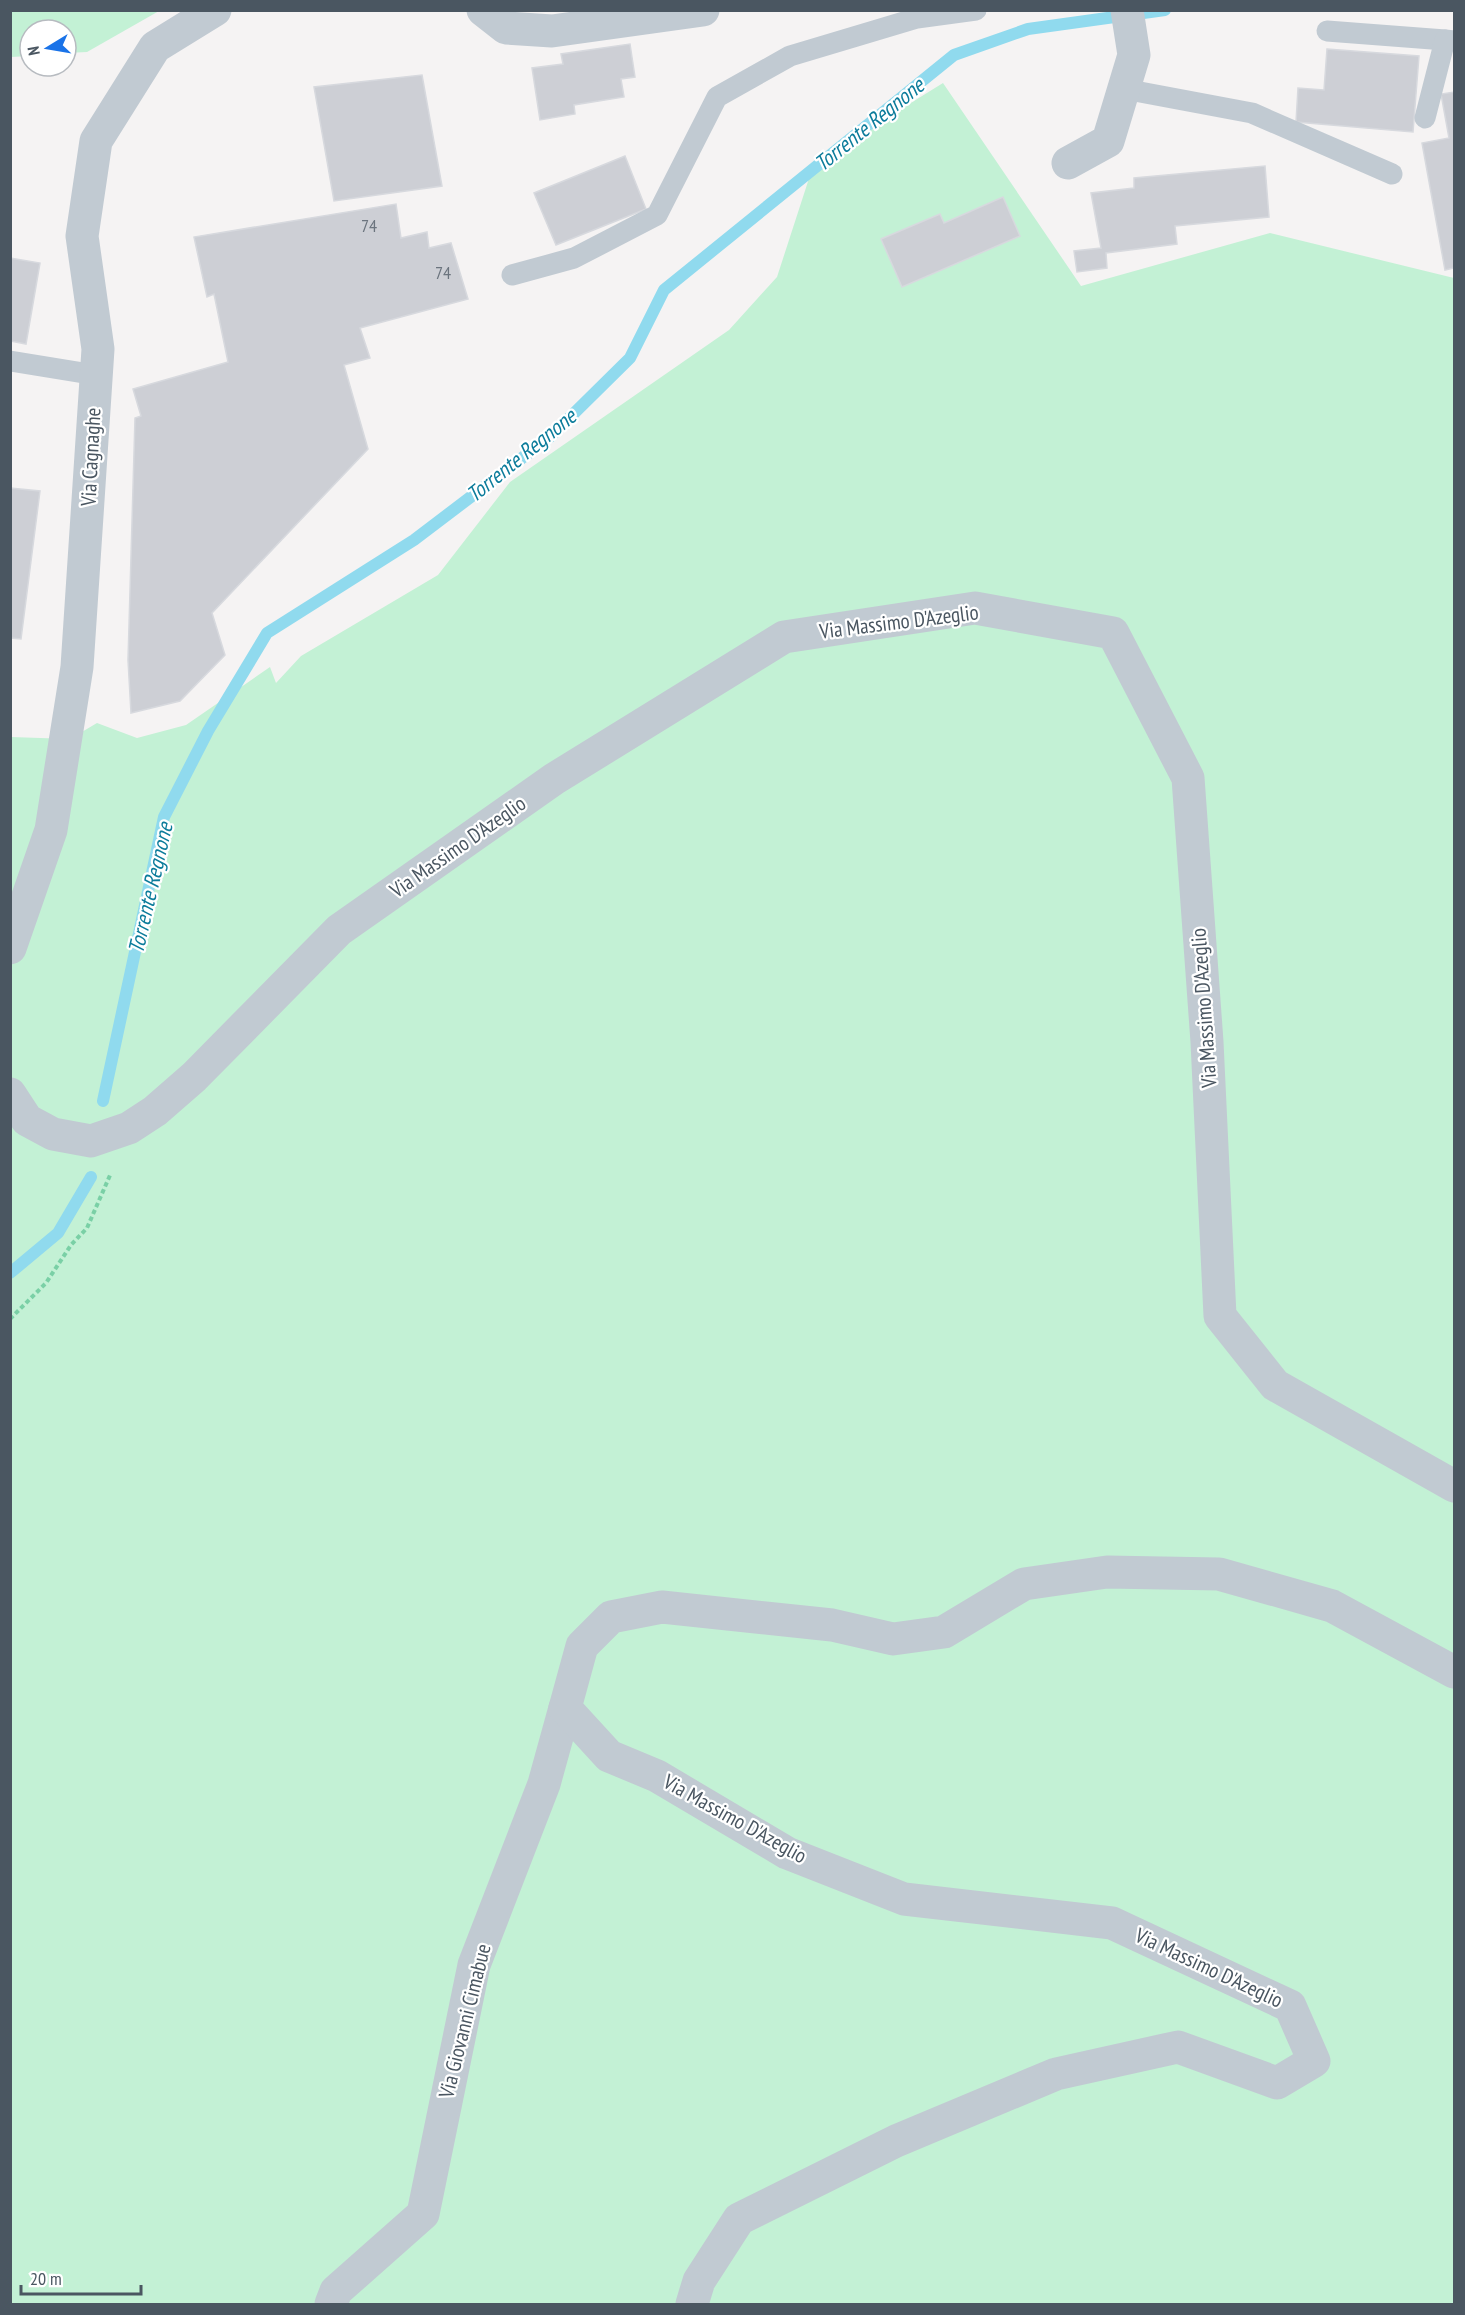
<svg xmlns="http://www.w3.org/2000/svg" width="1465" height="2315" viewBox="0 0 1465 2315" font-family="'PT Sans Narrow',sans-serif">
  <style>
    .green { fill: #c3f1d5 }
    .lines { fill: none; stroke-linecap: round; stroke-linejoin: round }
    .stream { stroke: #90daee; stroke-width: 12 }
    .building { fill: #cdcfd5; stroke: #d7d9de; stroke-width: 1.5 }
    .path { stroke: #7ad0a6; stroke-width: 4; stroke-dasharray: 4.5 3; stroke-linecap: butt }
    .service { stroke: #c1cad2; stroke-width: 21 }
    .minor { stroke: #c1cad2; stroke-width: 33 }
    .labels { text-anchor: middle; stroke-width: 4.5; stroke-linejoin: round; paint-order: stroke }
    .number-label { font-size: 18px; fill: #6b747e }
    .street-label { font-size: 21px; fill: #4a5661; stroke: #fff }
    .water-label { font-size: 22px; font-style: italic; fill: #0c7c9b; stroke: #fff }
  </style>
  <rect width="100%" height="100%" fill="#f5f3f3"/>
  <g class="green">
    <path d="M11,10h148v1l-72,41 -21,1v-23h-36v26l-19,1z"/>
    <path d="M943,83l138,203 189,-53 184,45v2026h-1443v-1567l59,2 27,-16 40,15 49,-13 84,-58 6,16 25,-27 137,-81 72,-93 219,-152 48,-53 37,-114z"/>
  </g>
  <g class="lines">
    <g class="stream">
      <path d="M103,1101l61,-284 44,-86 59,-98 147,-93 137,-104 79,-78 34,-68 290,-235 74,-26 137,-19"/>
      <path d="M10,1273l48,-40 33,-56"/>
    </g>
  </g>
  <g class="building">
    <path d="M630,44l5,33 -14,2 3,18 -50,8 1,9 -35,6 -8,-52 31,-4 -2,-10z"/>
    <path d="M1327,49l92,7 -6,76 -117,-10 2,-34 26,2z"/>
    <path d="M422,75l20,111 -108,15 -20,-114z"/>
    <path d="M1454,92v176l-9,2 -23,-127 27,-5 -8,-44z"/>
    <path d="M625,156l21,53 -90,36 -22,-52z"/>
    <path d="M1265,166l4,51 -94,9 2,18 -71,9 1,15 -30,4 -3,-21 27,-3 -10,-55 43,-5v-10z"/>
    <path d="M1003,197l17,39 -118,51 -21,-48 59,-25 4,9z"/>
    <path d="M396,204l5,34 26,-6 2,16 22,-5 17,56 -108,29 10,30 -26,7 24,84 -156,164 13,42 -45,46 -49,12 -3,-53 7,-242 6,-2 -8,-27 95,-27 -14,-68 -7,3 -13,-60z"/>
    <path d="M10,258l30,5 -14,81 -16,-3z"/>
    <path d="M10,488l30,3 -19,148 -11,-1z"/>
  </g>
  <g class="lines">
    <path class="path" d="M10,1319l36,-36 25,-38 16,-17 24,-55"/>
    <g class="service">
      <path d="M1327,31l118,9"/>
      <path d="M1124,89l128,24 140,61"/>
      <path d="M1425,118l20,-78 9,1"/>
      <path d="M512,275l62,-17 83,-43 60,-118 73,-41 127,-38 59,-8"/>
      <path d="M10,361l86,14"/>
    </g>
    <g class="minor">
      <path d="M483,10l23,18 46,3 151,-21"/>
      <path d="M1068,163l40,-22 26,-86 -7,-45"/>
      <path d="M10,948l41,-118 26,-163 21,-318 -16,-113 14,-95 59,-94 60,-37"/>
      <path d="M10,1094l17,26 26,14 38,7 38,-13 26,-17 39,-34 145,-147 215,-151 230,-142 191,-29 138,25 75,145 19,264 13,274 55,69 179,101"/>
      <path d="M331,2304l5,-13 87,-77 51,-249 70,-181 21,-76"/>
      <path d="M692,2304l7,-23 40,-62 157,-78 160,-67 122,-27 99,36 37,-22 -24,-55 -178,-83 -208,-24 -117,-46 -130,-77 -48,-20 -44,-48 17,-62 29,-29 51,-10 170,18 61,14 51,-7 80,-48 83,-12 112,2 113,32 122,66"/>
    </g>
  </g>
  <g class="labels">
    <g class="number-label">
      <text x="369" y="232">74</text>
      <text x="443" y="279">74</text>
    </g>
    <g class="street-label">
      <text transform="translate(91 457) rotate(-87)" y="7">Via Cagnaghe</text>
      <text transform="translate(899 622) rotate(-7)" y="7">Via Massimo D'Azeglio</text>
      <text transform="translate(458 847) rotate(-35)" y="7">Via Massimo D'Azeglio</text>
      <text transform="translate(1204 1008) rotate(-94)" y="7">Via Massimo D'Azeglio</text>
      <text transform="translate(735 1819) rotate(29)" y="7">Via Massimo D'Azeglio</text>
      <text transform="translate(1209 1968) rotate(25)" y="7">Via Massimo D'Azeglio</text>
      <text transform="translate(465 2021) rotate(-76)" y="7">Via Giovanni Cimabue</text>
    </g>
    <g class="water-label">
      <text transform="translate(869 124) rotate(-39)" y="8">Torrente Regnone</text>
      <text transform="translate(521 455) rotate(-39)" y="8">Torrente Regnone</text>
      <text transform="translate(150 888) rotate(-77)" y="8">Torrente Regnone</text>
    </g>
  </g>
  <rect width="1465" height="2315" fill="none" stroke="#4a5661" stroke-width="24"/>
  <g transform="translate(48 48) rotate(259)"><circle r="28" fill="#ffffff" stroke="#b7bbc0" stroke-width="1.5"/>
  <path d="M0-4.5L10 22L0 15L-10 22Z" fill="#1a73e8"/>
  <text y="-9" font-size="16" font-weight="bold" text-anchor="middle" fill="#4a5661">N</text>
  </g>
  <path d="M21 2285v9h120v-9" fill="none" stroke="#4a5661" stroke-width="3"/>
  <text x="30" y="2285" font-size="18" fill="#4a5661" stroke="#ffffff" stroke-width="4.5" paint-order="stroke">20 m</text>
</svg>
